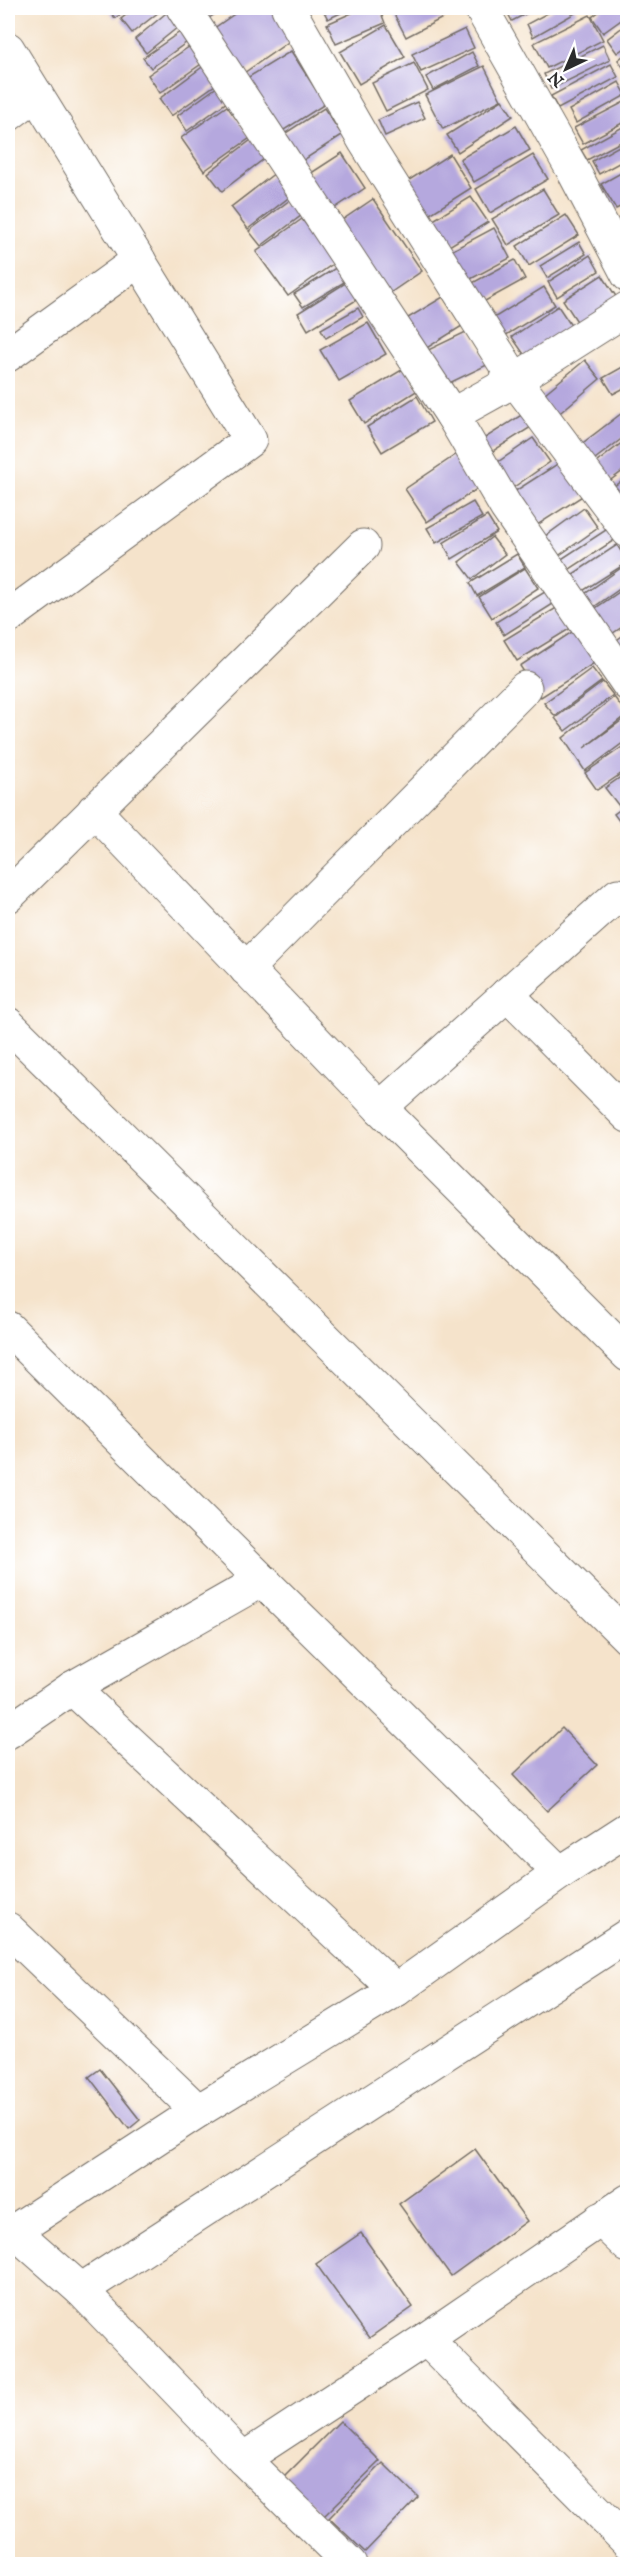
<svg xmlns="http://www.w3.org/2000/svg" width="635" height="2572" viewBox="0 0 635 2572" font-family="'IM FELL English',serif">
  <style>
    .building { fill: #b5a8de }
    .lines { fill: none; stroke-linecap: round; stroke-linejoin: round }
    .street-casing { stroke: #726b63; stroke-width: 35 }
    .street { stroke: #fff; stroke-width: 33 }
  </style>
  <rect width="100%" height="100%" fill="#fff"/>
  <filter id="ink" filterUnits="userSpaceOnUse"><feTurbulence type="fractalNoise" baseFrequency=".0167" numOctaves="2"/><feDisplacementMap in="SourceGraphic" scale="12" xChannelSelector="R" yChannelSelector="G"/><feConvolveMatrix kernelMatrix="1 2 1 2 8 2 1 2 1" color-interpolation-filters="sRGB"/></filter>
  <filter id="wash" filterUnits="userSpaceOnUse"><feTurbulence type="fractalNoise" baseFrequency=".008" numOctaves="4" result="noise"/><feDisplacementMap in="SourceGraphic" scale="24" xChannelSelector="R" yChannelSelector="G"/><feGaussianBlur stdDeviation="1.35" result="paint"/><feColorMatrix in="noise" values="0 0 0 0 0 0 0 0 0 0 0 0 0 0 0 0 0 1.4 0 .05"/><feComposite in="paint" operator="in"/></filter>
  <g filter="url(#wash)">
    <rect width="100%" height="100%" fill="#f5e3cb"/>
    <g id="blocks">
      <g class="building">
        <path d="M107,8h23l-15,10z"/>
        <path d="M135,8h29l-32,25 -11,-14z"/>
        <path d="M198,8h26l-18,12z"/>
        <path d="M243,8h29l22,30 -53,37 -31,-44z"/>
        <path d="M322,8h29l-23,11z"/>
        <path d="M363,8h16l6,15 -49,21 -9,-20z"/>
        <path d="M391,8h71l-56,29z"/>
        <path d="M505,8h32l-25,13z"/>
        <path d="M557,8h17l3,4 -44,25 -6,-13z"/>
        <path d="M604,8h24v7l-25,18 -11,-16z"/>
        <path d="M171,9l12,14 -37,30 -11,-14z"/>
        <path d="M590,15l13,25 -56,28 -13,-25z"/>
        <path d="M628,23v22l-11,8 -10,-14z"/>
        <path d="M386,25l19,32 -46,27 -19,-32z"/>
        <path d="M187,27l7,10 -43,31 -8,-10z"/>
        <path d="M465,29l9,19 -53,24 -9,-18z"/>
        <path d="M199,40l12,17 -51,36 -12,-18z"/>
        <path d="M603,45l7,15 -59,29 -7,-15z"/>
        <path d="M291,51l34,53 -52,33 -34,-54z"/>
        <path d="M472,52l7,14 -46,24 -7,-13z"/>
        <path d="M628,52v17l-2,2 -8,-11z"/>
        <path d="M209,62l13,18 -51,36 -12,-17z"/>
        <path d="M414,63l14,27 -42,21 -14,-28z"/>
        <path d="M611,64l7,13 -60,32 -7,-13z"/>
        <path d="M484,66l17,34 -58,29 -18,-34z"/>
        <path d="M619,82l7,13 -50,28 -7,-13z"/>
        <path d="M221,84l10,15 -44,32 -10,-15z"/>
        <path d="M502,100l11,16 -55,36 -11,-17z"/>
        <path d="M628,100v20l-45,24 -9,-16z"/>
        <path d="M417,102l8,16 -40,18 -7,-16z"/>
        <path d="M227,106l23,32 -46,33 -23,-33z"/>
        <path d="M324,108l18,27 -46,30 -18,-27z"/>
        <path d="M628,124v14l-41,22 -6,-10z"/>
        <path d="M516,126l14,24 -56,32 -14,-23z"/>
        <path d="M255,137l14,18 -47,36 -14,-18z"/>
        <path d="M628,141v17l-29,16 -7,-13z"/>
        <path d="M342,153l23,35 -39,26 -24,-35z"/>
        <path d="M450,154l21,34 -44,28 -21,-34z"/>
        <path d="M533,155l15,24 -58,34 -14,-24z"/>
        <path d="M628,169v34l-12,6 -15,-25z"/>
        <path d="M275,173l17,22 -44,34 -17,-22z"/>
        <path d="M543,189l16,26 -51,30 -16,-26z"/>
        <path d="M471,197l17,25 -42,26 -16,-26z"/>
        <path d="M373,199l49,72 -41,28 -49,-72z"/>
        <path d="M290,200l12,15 -41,31 -12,-15z"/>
        <path d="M566,215l13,20 -50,31 -12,-20z"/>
        <path d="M302,219l32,44 -46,33 -32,-44z"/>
        <path d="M494,228l16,30 -45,24 -16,-30z"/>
        <path d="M579,242l7,12 -39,24 -7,-12z"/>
        <path d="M590,255l9,16 -42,26 -9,-15z"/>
        <path d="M515,260l10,19 -49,27 -11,-19z"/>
        <path d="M342,264l9,14 -48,29 -9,-13z"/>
        <path d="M602,275l17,26 -39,25 -17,-26z"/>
        <path d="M347,282l11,17 -50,31 -10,-17z"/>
        <path d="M544,287l11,18 -52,32 -11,-18z"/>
        <path d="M443,297l19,29 -45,28 -19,-30z"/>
        <path d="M558,306l16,24 -46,30 -16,-23z"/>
        <path d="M358,308l5,9 -37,21 -5,-9z"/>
        <path d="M368,323l18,31 -47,27 -19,-31z"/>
        <path d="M470,330l17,35 -46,22 -17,-35z"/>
        <path d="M585,360l15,19 -45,38 -16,-19z"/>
        <path d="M628,364v22l-15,8 -10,-16z"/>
        <path d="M405,368l13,22 -54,34 -14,-23z"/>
        <path d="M417,396l15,26 -50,30 -15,-25z"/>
        <path d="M622,413l6,8v13l-45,34 -12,-16z"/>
        <path d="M523,414l8,13 -46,29 -8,-13z"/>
        <path d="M533,438l17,24 -39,27 -16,-25z"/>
        <path d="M628,438v29l-28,21 -13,-18z"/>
        <path d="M457,454l23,33 -53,35 -22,-33z"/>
        <path d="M562,461l22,34 -53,34 -22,-34z"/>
        <path d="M628,476v39l-19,-25z"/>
        <path d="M473,502l9,15 -46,26 -9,-15z"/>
        <path d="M584,508l14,20 -44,31 -14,-19z"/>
        <path d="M487,516l10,16 -45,27 -9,-16z"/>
        <path d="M612,526l7,11 -52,34 -7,-11z"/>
        <path d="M492,537l13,17 -33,25 -13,-17z"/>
        <path d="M617,545l11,17 -50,32 -11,-16z"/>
        <path d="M517,554l8,13 -48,29 -7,-13z"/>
        <path d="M628,563v20l-37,26 -9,-13z"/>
        <path d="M525,568l13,20 -46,30 -13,-21z"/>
        <path d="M628,586v37l-21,14 -17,-25z"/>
        <path d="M553,587l8,12 -57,36 -8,-13z"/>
        <path d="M558,607l13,21 -54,33 -13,-21z"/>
        <path d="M578,628l21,32 -58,37 -21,-31z"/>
        <path d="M628,632v23l-17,-11z"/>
        <path d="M592,668l10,13 -47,35 -11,-13z"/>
        <path d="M603,682l10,13 -48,36 -10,-13z"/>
        <path d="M614,697l13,17 -43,34 44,-32v23l-43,32 -22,-33z"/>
        <path d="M628,743v26l-31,21 -12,-17z"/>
        <path d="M628,772v28l-9,6 -14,-18z"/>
        <path d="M628,804v23l-3,2 -11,-15z"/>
        <path d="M562,1728l35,37 -50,46 -34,-36z"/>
        <path d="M100,2069l40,51 -11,9 -40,-52z"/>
        <path d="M475,2149l52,72 -76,55 -52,-72z"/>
        <path d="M361,2233l52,74 -44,31 -53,-74z"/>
        <path d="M340,2421l40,40 -57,56 -39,-40z"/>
        <path d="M383,2463l35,34 -53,55 -36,-34z"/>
      </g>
    </g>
  </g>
  <g filter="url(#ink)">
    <use href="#blocks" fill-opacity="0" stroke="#726b63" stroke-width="1.5"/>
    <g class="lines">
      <g class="street-casing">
        <g id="street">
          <path d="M183,8l269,407 54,92 122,177"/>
          <path d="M288,8l77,134 150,238 113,151"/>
          <path d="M481,8l94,166 53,101"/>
          <path d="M8,49l242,391 -242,177"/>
          <path d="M8,115l28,-21"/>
          <path d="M8,355l131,-95"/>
          <path d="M452,415l63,-35 113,-72"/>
          <path d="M94,810l286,298 248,247"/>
          <path d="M8,896l355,-350"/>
          <path d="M246,969l279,-281"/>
          <path d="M507,994l121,122"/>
          <path d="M8,1024l620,614"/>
          <path d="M380,1108l238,-213"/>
          <path d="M8,1328l254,252 -190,108 -64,44"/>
          <path d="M262,1580l298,293"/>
          <path d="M8,1929l190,182 198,-121 -324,-302"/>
          <path d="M396,1990l164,-117 68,-44"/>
          <path d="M198,2111l-184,120 67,59 162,169 107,105"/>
          <path d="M600,2219l28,27"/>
          <path d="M81,2290l547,-355"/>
          <path d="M426,2339l202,203"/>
          <path d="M243,2459l183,-120 202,-138"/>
        </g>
      </g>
      <use href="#street" class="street"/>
    </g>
  </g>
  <rect width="635" height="2572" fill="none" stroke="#fff" stroke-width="30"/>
  <g transform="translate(566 69) rotate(224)" stroke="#ffffff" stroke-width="4.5" paint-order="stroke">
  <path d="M0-4.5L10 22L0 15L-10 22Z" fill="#2b2b2b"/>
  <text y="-9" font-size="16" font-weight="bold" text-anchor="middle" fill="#2b2b2b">N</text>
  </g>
</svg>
